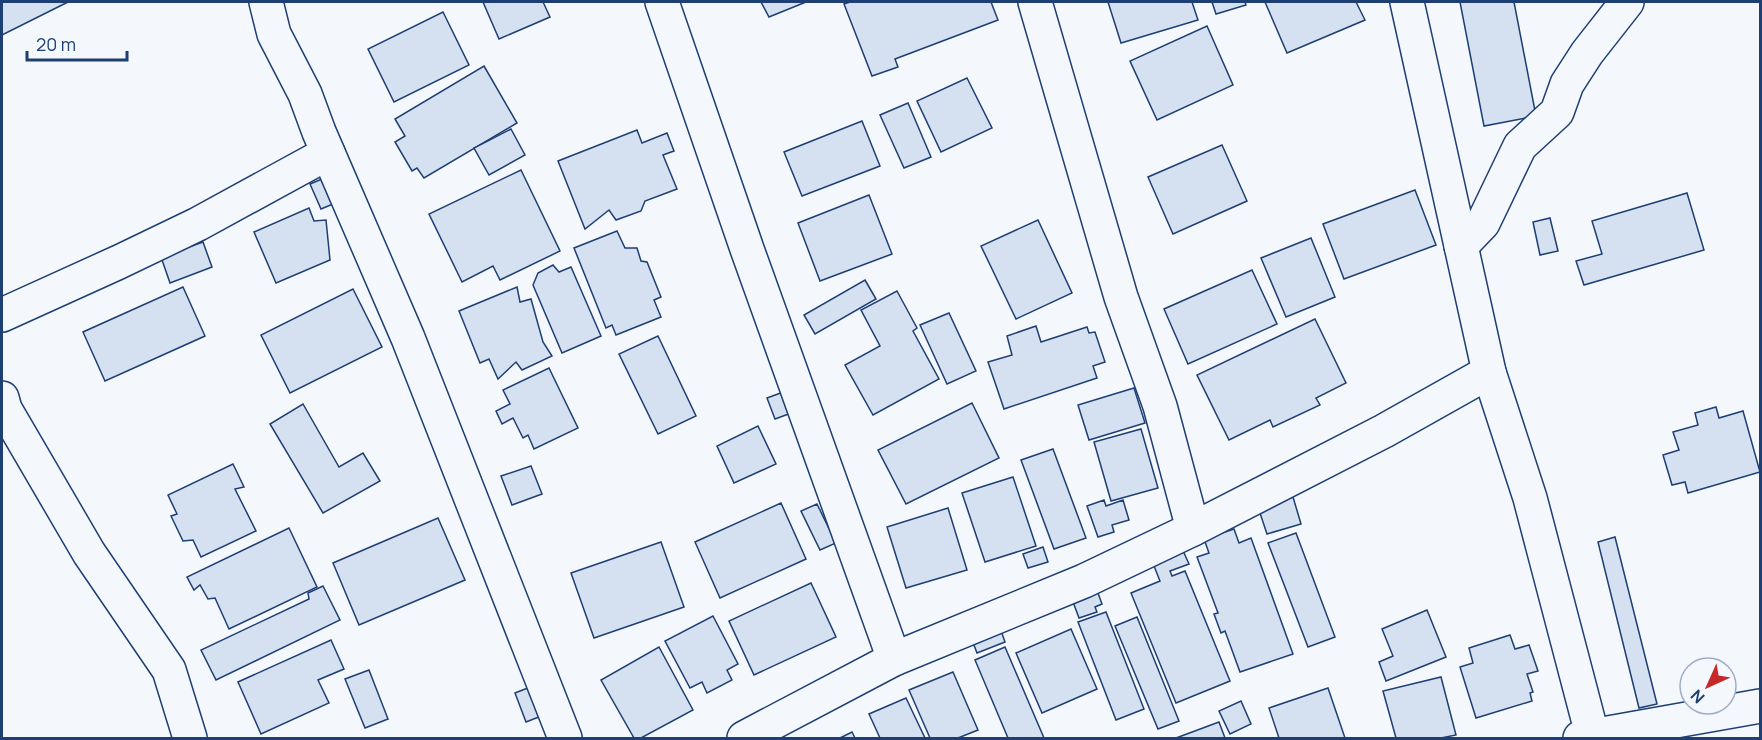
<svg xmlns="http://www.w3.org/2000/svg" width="1762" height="740" viewBox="0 0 1762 740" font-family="Manrope,sans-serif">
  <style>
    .building { fill: #d5e0f0; stroke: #1d3f73; stroke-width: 1.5 }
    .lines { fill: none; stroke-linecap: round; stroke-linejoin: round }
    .minor-casing { stroke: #1d3f73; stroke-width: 36 }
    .minor { stroke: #f4f7fb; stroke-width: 33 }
  </style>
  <rect width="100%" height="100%" fill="#f4f7fb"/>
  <g class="building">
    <path d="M2,2h66l-66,33z"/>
    <path d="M483,2h60l7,15 -51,22z"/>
    <path d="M761,2h45l-37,15z"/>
    <path d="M850,2h141l7,18 -103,39 3,8 -26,9 -28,-72z"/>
    <path d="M1108,2h84l6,18 -77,23z"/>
    <path d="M1212,2h33l1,3 -30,9z"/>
    <path d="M1265,2h91l9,18 -78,33z"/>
    <path d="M1460,2h54l22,114 -52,10z"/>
    <path d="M443,12l26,53 -75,37 -26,-53z"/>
    <path d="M1207,26l26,59 -76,35 -27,-59z"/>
    <path d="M484,66l33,57 -93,55 -7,-10 -5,3 -17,-29 10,-6 -10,-17z"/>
    <path d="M967,78l25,50 -51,24 -24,-51z"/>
    <path d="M908,103l23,54 -27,11 -24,-53z"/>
    <path d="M862,121l18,45 -78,30 -18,-44z"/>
    <path d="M511,129l14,26 -36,20 -15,-27z"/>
    <path d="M637,130l5,13 25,-10 7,18 -11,4 14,34 -32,12 -4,10 -25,9 -7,-10 -24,19 -27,-68z"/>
    <path d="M1222,145l25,56 -74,33 -25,-57z"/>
    <path d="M521,170l39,81 -60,29 -7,-14 -31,16 -33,-68z"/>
    <path d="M334,174l11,25 -24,10 -11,-25z"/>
    <path d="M1415,190l21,55 -92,34 -21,-55z"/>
    <path d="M1687,193l17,57 -120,35 -8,-24 26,-7 -10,-33z"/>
    <path d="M869,195l23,59 -72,27 -22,-58z"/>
    <path d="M309,208l5,13 12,-1 4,40 -54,23 -22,-51z"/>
    <path d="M1550,218l8,33 -18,4 -7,-33z"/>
    <path d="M1038,220l34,73 -56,26 -35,-73z"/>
    <path d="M617,231l8,17h12l4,13 6,1 14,35 -7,3 7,17 -45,18 -4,-10 -6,3 -32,-80z"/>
    <path d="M1311,238l24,59 -49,20 -25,-59z"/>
    <path d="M203,242l9,25 -42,16 -9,-26z"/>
    <path d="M553,265l6,7 12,-5 30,69 -39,17 -29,-68 5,-12z"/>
    <path d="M1252,270l25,54 -89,40 -24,-55z"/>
    <path d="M865,280l11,19 -61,35 -11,-19z"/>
    <path d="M183,287l22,49 -100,45 -22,-49z"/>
    <path d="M517,287l3,15 11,-3 12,43 9,14 -30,14 -6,-8 -18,17 -9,-20 -9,4 -21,-52z"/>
    <path d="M353,289l29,58 -92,46 -29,-58z"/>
    <path d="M897,291l20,37 -4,3 26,48 -66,36 -28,-50 35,-19 -19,-36z"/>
    <path d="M949,313l27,58 -29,13 -27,-59z"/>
    <path d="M1315,319l31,64 -30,15 4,7 -47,22 -3,-7 -41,20 -32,-65z"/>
    <path d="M1036,326l5,16 46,-15 2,6 6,-1 10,30 -12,4 4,12 -93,31 -16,-47 24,-7 -5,-19z"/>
    <path d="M658,336l38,80 -38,18 -39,-80z"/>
    <path d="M549,368l29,60 -44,21 -6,-14 -5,3 -10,-20 -11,6 -6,-13 14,-7 -7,-14z"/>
    <path d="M1134,388l11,35 -56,17 -11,-35z"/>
    <path d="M786,391l8,21 -19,7 -8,-21z"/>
    <path d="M972,403l27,55 -93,46 -28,-54z"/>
    <path d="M303,404l36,63 24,-14 17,28 -57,32 -53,-89z"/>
    <path d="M1716,407l3,11 24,-7 17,61 -72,21 -3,-11 -13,3 -9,-30 16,-5 -6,-18 25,-7 -3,-12z"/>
    <path d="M758,426l18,38 -42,19 -17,-37z"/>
    <path d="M1141,429l17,59 -47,13 -17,-59z"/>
    <path d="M1053,449l33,89 -32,11 -33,-89z"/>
    <path d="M233,464l11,23 -9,2 21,42 -55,26 -8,-17 -10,1 -12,-25 6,-2 -9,-19z"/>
    <path d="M531,466l11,28 -30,11 -11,-29z"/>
    <path d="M1013,477l23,69 -51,16 -23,-69z"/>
    <path d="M1293,497l8,27 -34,10 -9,-27z"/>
    <path d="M1104,500l2,6 17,-6 6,20 -17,5 2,7 -16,5 -11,-31z"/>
    <path d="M781,503l25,56 -86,39 -25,-56z"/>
    <path d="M817,504l19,39 -16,7 -19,-39z"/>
    <path d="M948,508l19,62 -61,18 -19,-61z"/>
    <path d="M438,518l27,62 -106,45 -26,-62z"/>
    <path d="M289,528l28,59 -88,42 -14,-31 -7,1 -8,-14 -6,5 -7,-13z"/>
    <path d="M1234,529l5,14 12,-5 42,116 -53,18 -15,-41 -4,2 -7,-19 4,-1 -21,-56 12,-4 -5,-14z"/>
    <path d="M1296,533l39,104 -27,10 -40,-104z"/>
    <path d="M1615,537l42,167 -18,4 -41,-166z"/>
    <path d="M661,542l23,65 -90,31 -23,-65z"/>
    <path d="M1180,544l9,20 -19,7 2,5 13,-5 45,110 -54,22 -45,-110 29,-12 -10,-25z"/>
    <path d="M1043,547l5,15 -20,6 -5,-14z"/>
    <path d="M1094,582l8,22 -7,3 2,5 -18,6 -10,-27z"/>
    <path d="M811,583l25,54 -82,38 -25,-54z"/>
    <path d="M323,586l17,34 -124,60 -15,-30 108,-51 -1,-6z"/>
    <path d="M1427,610l19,47 -60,24 -7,-19 14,-6 -11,-27z"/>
    <path d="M1106,612l38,97 -28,11 -38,-98z"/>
    <path d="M713,616l25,48 -11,6 5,10 -25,13 -5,-11 -12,6 -25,-47z"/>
    <path d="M1137,617l42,104 -21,8 -43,-103z"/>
    <path d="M998,622l7,20 -28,11 -8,-21z"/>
    <path d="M1071,629l26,60 -55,24 -26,-60z"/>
    <path d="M1510,635l5,14 14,-4 9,26 -11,3 6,18 -3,1 2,8 -56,17 -16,-51 13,-4 -4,-15z"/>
    <path d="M331,640l13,29 -26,11 11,23 -68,31 -23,-52z"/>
    <path d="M659,647l34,63 -52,28h-7l-33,-58z"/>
    <path d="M1005,647l39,91h-37h1l-33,-78z"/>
    <path d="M369,670l19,49 -23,9 -20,-49z"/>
    <path d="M953,672l25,58 -20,8h-28l-21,-48z"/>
    <path d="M1441,677l15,58 -15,3h-45l-13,-47z"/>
    <path d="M538,684l11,29 -23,9 -11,-29z"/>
    <path d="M1328,688l17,50h-66l-10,-30z"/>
    <path d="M906,698l19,40h-45l-11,-24z"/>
    <path d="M1241,701l10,23 -21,10 -11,-23z"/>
    <path d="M1219,722l6,16h-49z"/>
    <path d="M852,732l3,6h-15z"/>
  </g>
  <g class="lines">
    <g class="minor-casing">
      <g id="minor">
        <path d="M266,2l8,32 31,60 14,38 89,206 157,400"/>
        <path d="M662,2l85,247 147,410"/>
        <path d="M1035,2l86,295 39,109 33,123"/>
        <path d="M1407,2l82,370 41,126 63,240"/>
        <path d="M1461,246l22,-23 37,-77 37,-34 10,-28 20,-31 40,-51"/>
        <path d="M2,315l117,-53 79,-38 130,-71"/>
        <path d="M2,398l3,11 84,144 80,117 21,68"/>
        <path d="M744,738l150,-79 190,-78 109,-52 191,-98 105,-59"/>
        <path d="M1580,738l180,-32"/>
      </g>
    </g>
    <use href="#minor" class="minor"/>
  </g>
  <rect width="1762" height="740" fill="none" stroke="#1d3f73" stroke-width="6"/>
  <g transform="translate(1708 686) rotate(225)"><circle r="28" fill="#f4f7fb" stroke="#9eadc5" stroke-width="1.5"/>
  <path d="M0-4.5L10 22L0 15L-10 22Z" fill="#c62828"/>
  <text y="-9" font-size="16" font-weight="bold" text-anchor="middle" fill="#1d3f73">N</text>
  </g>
  <path d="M27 51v9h100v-9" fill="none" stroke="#1d3f73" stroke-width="3"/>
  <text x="36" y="51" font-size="18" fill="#1d3f73" stroke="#f4f7fb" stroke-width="4.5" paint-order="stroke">20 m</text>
</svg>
